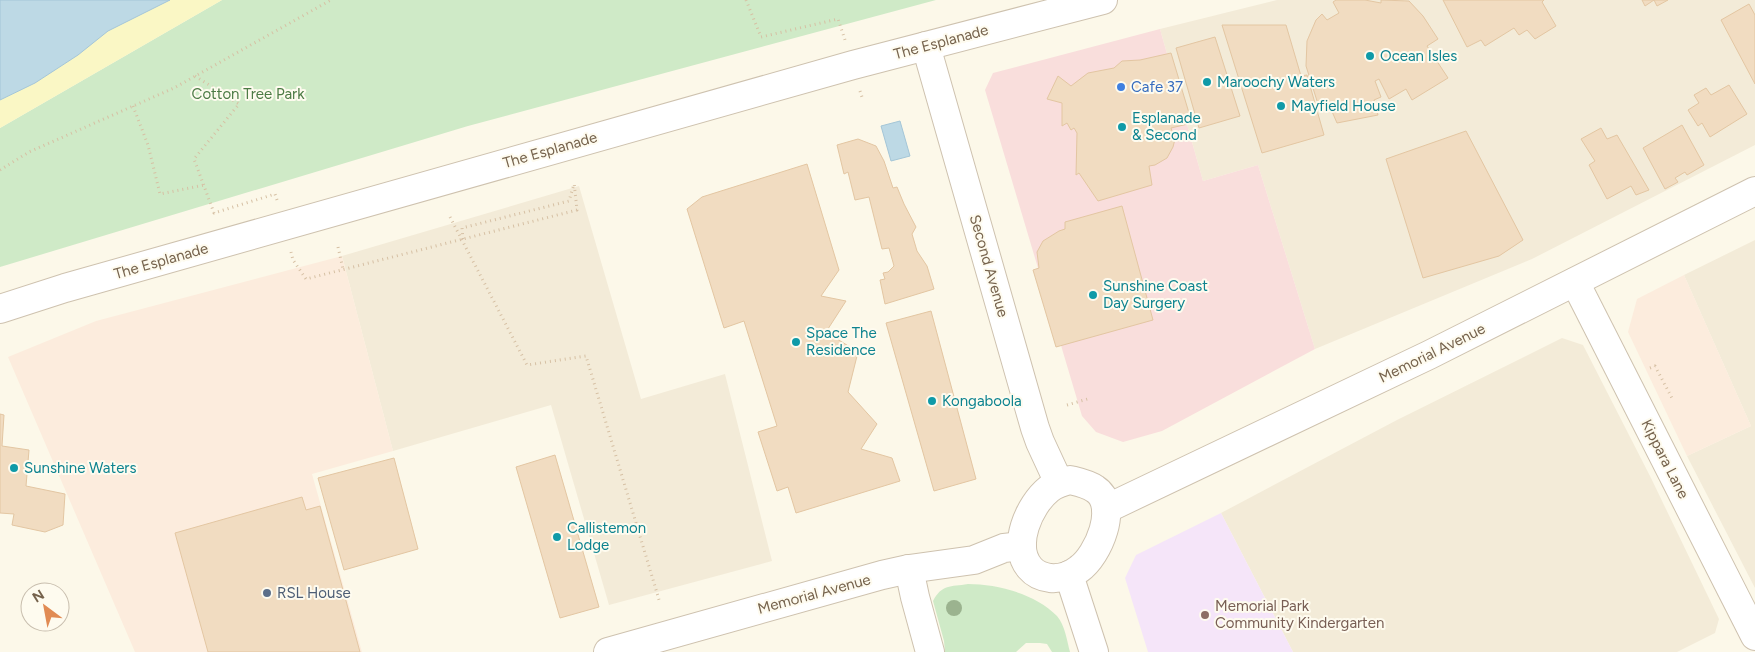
<svg xmlns="http://www.w3.org/2000/svg" width="1755" height="652" viewBox="0 0 1755 652" font-family="Figtree,sans-serif">
  <style>
    .residential { fill: #f3ebd8 }
    .commercial { fill: #fcecdd }
    .education { fill: #f5e5f9 }
    .medical { fill: #f9dedc }
    .green { fill: #cfeac7 }
    .sand { fill: #faf7c5 }
    .water { fill: #bdd9e5; stroke: #a4c6d7 }
    .building { fill: #f1dcc1; stroke: #e3c6a2 }
    .lines { fill: none; stroke-linecap: round; stroke-linejoin: round }
    .minor-casing { stroke: #cec2af; stroke-width: 30 }
    .tertiary-casing { stroke: #cec2af; stroke-width: 30 }
    .path { stroke: #d6c0a4; stroke-width: 3; stroke-dasharray: 1 4; stroke-linecap: butt }
    .minor { stroke: #fff; stroke-width: 28 }
    .tertiary { stroke: #fff; stroke-width: 28 }
    .tree { fill: #9bb38f }
    .culture-dot { fill: #0f9aa8; stroke: #fefbef; stroke-width: 2 }
    .shop-dot { fill: #3f7fe0; stroke: #fefbef; stroke-width: 2 }
    .service-dot { fill: #5c6f8a; stroke: #fefbef; stroke-width: 2 }
    .education-dot { fill: #8d6e63; stroke: #fefbef; stroke-width: 2 }
    .labels { text-anchor: middle; stroke-width: 4; stroke-linejoin: round; paint-order: stroke }
    .street-label { font-size: 15px; fill: #76634d; stroke: #fefbef }
    .culture-label { font-size: 15px; fill: #0d838f; stroke: #fefbef; text-anchor: start }
    .shop-label { font-size: 15px; fill: #366cbe; stroke: #fefbef; text-anchor: start }
    .park-label { font-size: 15px; fill: #4c7b45; stroke: #fefbef }
    .service-label { font-size: 15px; fill: #4e5e75; stroke: #fefbef; text-anchor: start }
    .education-label { font-size: 15px; fill: #785e54; stroke: #fefbef; text-anchor: start }
  </style>
  <rect width="100%" height="100%" fill="#fcf8e9"/>
  <g class="residential">
    <path d="M1277,0h478v145l-223,114 -217,90 -57,-184 -55,16 -43,-152z"/>
    <path d="M579,186l62,213 84,-25 47,187 -163,44 -58,-200 -158,46 -51,-195z"/>
    <path d="M1755,240v348l-68,-132 64,-30 -67,-151z"/>
    <path d="M1562,338l21,7 68,133 68,141 -4,14 -38,19h-384l-72,-139 176,-93z"/>
  </g>
  <g class="commercial">
    <path d="M342,256l51,195 -81,23 50,178h-227l-127,-295 88,-36z"/>
    <path d="M1684,275l67,151 -64,30 -59,-124 9,-33z"/>
  </g>
  <path class="education" d="M1221,513l72,139h-145l-23,-74 11,-23z"/>
  <path class="medical" d="M1160,29l43,152 55,-16 57,184 -153,82 -39,11 -27,-10 -14,-16 -97,-326 8,-17z"/>
  <g class="green">
    <path d="M222,0h714l-468,126 -468,141v-139z"/>
    <path d="M968,584c29,0 68,10 89,32 8,9 10,25 13,36h-18l-5,-8 -7,-1h-14l-10,9h-71l-1,-11 -11,-40c9,-17 17,-14 35,-17z"/>
  </g>
  <path class="sand" d="M170,0h52l-222,128v-28l35,-17 43,-28 30,-24z"/>
  <g class="water">
    <path d="M0,0h170l-62,31 -30,24 -43,28 -35,17z"/>
    <path d="M900,121l10,35 -19,5 -10,-35z"/>
  </g>
  <g class="building">
    <path d="M1336,0h29l16,3v-3l28,1 14,15 15,23 -11,7 21,32 -36,22 -6,-11 -17,10 -10,-20 -4,2 6,16 -7,3 4,15 -41,8 -10,-23 -9,4 -12,-38 1,-25 9,-21 6,-6 5,6 12,-7 -6,-11z"/>
    <path d="M1443,0h101l-2,2 14,24 -21,13 -8,-9 -8,5 -5,-7 -29,18 -4,-6 -14,7z"/>
    <path d="M1642,0h26l-11,6 -3,-6 -9,6z"/>
    <path d="M1749,4l6,11v69l-34,-64z"/>
    <path d="M1222,25h64l15,51 6,-1 17,60 -62,18z"/>
    <path d="M1215,37l25,79 -41,12 -23,-80z"/>
    <path d="M1171,53l21,70 -21,5 4,11 -2,8 -6,11 -12,7 -6,1 3,19 -54,16 -19,-28 -3,2 1,-42 -3,-5 -3,2 -4,-7 -5,3v-23l-15,-4 11,-23 13,10 17,-13 26,-5 8,-7 18,-1z"/>
    <path d="M1729,85l18,29 -37,23 -8,-14 -4,3 -10,-16 11,-7 -5,-8 12,-7 5,7z"/>
    <path d="M1682,125l22,40 -17,10 -2,-3 -10,6 3,4 -13,7 -22,-41z"/>
    <path d="M1601,128l6,11 10,-4 32,55 -13,5 -5,-9 -24,13 -18,-34 6,-4 -14,-22z"/>
    <path d="M1466,131l57,109 -24,16 -76,22 -37,-119z"/>
    <path d="M858,139l18,7 8,15 9,27 4,-1 7,17 12,23 -4,7 5,17 10,15 7,23 -49,15 -5,-24 5,-1 -2,-6 5,-1 6,-6 -5,-18 -7,1 -13,-52 -14,3 -7,-28 -4,2 -7,-29z"/>
    <path d="M807,164l32,106 -18,26 25,5 -20,31 32,20 -10,40 29,32 -16,25 31,9 8,23 -104,32 -8,-26 -11,4 -19,-59 19,-6 -33,-105 -20,7 -37,-119 15,-12z"/>
    <path d="M1122,206l31,114 -97,27 -23,-77 6,-2 -2,-16 6,-11 16,-10 6,-2v-7z"/>
    <path d="M931,311l45,168 -42,12 -48,-168z"/>
    <path d="M0,414l4,1 -2,31 27,4 -3,36 39,8 -2,31 -18,7 -33,-7 2,-11 -14,-1z"/>
    <path d="M555,455l44,152 -39,11 -44,-151z"/>
    <path d="M394,458l24,91 -74,21 -26,-92z"/>
    <path d="M302,497l4,13 14,-4 40,146h-152l-33,-119z"/>
  </g>
  <g class="lines">
    <g class="minor-casing">
      <g id="minor">
        <path d="M1575,282l180,354"/>
        <path d="M1106,509l323,-154 326,-164"/>
        <path d="M909,569l6,28 15,55"/>
        <path d="M608,652l274,-77 27,-6 65,-9 30,-12 18,-2"/>
      </g>
    </g>
    <g class="tertiary-casing">
      <g id="tertiary">
        <path d="M926,46l109,382 5,14 19,41"/>
        <path d="M0,309l65,-21 788,-223 250,-65"/>
        <path d="M1070,480c8,2 18,4 25,9 25,16 3,67 -16,80 -9,7 -18,10 -29,9 -7,-1 -15,-4 -20,-10 -19,-22 -1,-63 19,-79 6,-5 13,-7 21,-9z"/>
        <path d="M1069,575l25,77"/>
      </g>
    </g>
    <g class="path">
      <path d="M746,0l15,37 77,-18 7,21"/>
      <path d="M195,76l44,28 -45,55 20,54 61,-19 2,6"/>
      <path d="M860,91l3,9"/>
      <path d="M133,106l15,39 12,49 44,-9"/>
      <path d="M0,170l29,-18 145,-64 157,-88"/>
      <path d="M450,217l77,148 59,-9 74,247"/>
      <path d="M463,239l-1,-11 107,-27 5,-17"/>
      <path d="M338,247l5,22"/>
      <path d="M291,252l2,8 13,19 271,-69 -3,-28"/>
      <path d="M1650,368l5,-2 18,34"/>
      <path d="M1067,405l24,-7"/>
    </g>
    <use href="#minor" class="minor"/>
    <use href="#tertiary" class="tertiary"/>
  </g>
  <circle class="tree" cx="954" cy="608" r="8"/>
  <g class="culture-dot">
    <circle cx="1370" cy="56" r="5"/>
    <circle cx="1207" cy="82" r="5"/>
    <circle cx="1281" cy="106" r="5"/>
    <circle cx="1122" cy="127" r="5"/>
    <circle cx="1093" cy="295" r="5"/>
    <circle cx="796" cy="342" r="5"/>
    <circle cx="932" cy="401" r="5"/>
    <circle cx="14" cy="468" r="5"/>
    <circle cx="557" cy="537" r="5"/>
  </g>
  <circle class="shop-dot" cx="1121" cy="87" r="5"/>
  <circle class="service-dot" cx="267" cy="593" r="5"/>
  <circle class="education-dot" cx="1205" cy="615" r="5"/>
  <g class="labels">
    <g class="street-label">
      <text transform="translate(941 42) rotate(-15)" y="5">The Esplanade</text>
      <text transform="translate(550 150) rotate(-16)" y="5">The Esplanade</text>
      <text transform="translate(161 261) rotate(-16)" y="5">The Esplanade</text>
      <text transform="translate(989 266) rotate(74)" y="5">Second Avenue</text>
      <text transform="translate(1432 353) rotate(-26)" y="5">Memorial Avenue</text>
      <text transform="translate(1665 459) rotate(63)" y="5">Kippara Lane</text>
      <text transform="translate(814 594) rotate(-15)" y="5">Memorial Avenue</text>
    </g>
    <g class="culture-label">
      <text x="1380" y="61">Ocean Isles</text>
      <text x="1217" y="87">Maroochy Waters</text>
      <text x="1291" y="111">Mayfield House</text>
      <text x="1132" y="123">Esplanade<tspan x="1132" dy="17">&amp; Second</tspan></text>
      <text x="1103" y="291">Sunshine Coast<tspan x="1103" dy="17">Day Surgery</tspan></text>
      <text x="806" y="338">Space The<tspan x="806" dy="17">Residence</tspan></text>
      <text x="942" y="406">Kongaboola</text>
      <text x="24" y="473">Sunshine Waters</text>
      <text x="567" y="533">Callistemon<tspan x="567" dy="17">Lodge</tspan></text>
    </g>
    <g class="shop-label">
      <text x="1131" y="92">Cafe 37</text>
    </g>
    <g class="park-label">
      <text x="248" y="99">Cotton Tree Park</text>
    </g>
    <g class="service-label">
      <text x="277" y="598">RSL House</text>
    </g>
    <g class="education-label">
      <text x="1215" y="611">Memorial Park<tspan x="1215" dy="17">Community Kindergarten</tspan></text>
    </g>
  </g>
  <g transform="translate(45 607) rotate(328)"><circle r="24" fill="#fefbef" stroke="#c8beae"/>
  <path d="M0-4L9 19L0 12L-9 19Z" fill="#e18b53"/>
  <text y="-8" font-size="14" font-weight="bold" text-anchor="middle" fill="#76634d">N</text>
  </g>
</svg>
